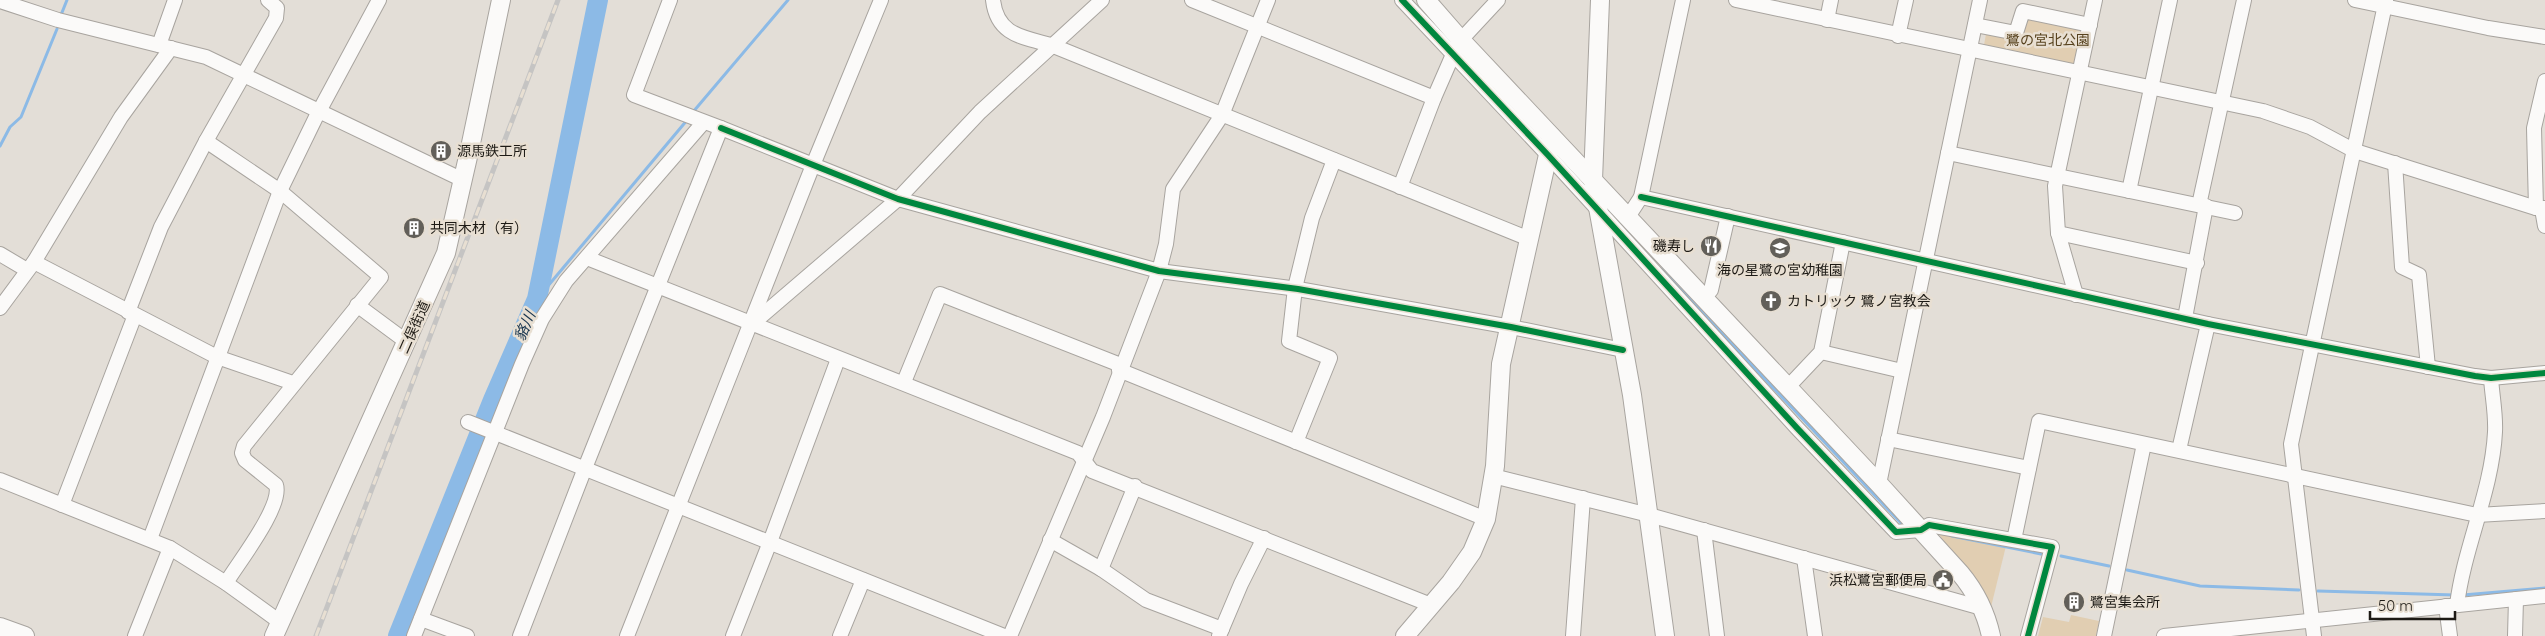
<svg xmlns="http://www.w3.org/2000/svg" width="2545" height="636" viewBox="0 0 2545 636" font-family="Quicksand,'Noto Sans JP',sans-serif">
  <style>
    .green { fill: #e1ceb2 }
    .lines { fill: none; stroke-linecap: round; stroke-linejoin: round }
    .stream { stroke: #8cbae6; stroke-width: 3 }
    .river { stroke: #8cbae6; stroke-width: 20 }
    .minor-casing { stroke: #a8a49f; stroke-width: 16 }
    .tertiary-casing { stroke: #a8a49f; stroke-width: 20 }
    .minor { stroke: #fbfaf9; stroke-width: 14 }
    .tertiary { stroke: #fbfaf9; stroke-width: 18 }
    .rail-casing { stroke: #c5c4c3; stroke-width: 5 }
    .rail { stroke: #e8dfd2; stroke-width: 3; stroke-dasharray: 9; stroke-linecap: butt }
    .cycleway-casing { stroke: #e8dfd2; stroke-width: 9 }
    .cycleway { stroke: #00873e; stroke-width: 6 }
    .labels { text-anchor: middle; stroke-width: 5; stroke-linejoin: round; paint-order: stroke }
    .park-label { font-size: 14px; fill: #57421e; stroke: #e8dfd2 }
    .poi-label { font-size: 14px; fill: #1d1a15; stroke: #e8dfd2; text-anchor: start }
    .street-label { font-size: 14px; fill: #1d1a15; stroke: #e8dfd2 }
    .water-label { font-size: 15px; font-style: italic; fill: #17344e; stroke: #e8dfd2 }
  </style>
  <rect width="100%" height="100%" fill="#e3ded7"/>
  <g class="green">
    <path d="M2026,17l56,11 -7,37 -91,-20 2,-11 31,6z"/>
    <path d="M1938,533l68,13 -15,61z"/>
    <path d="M2071,615l28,6 -3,15h-58l5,-19 26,5z"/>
  </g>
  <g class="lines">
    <g class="stream">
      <path d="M61,15l6,-15"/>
      <path d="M693,112l95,-112"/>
      <path d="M0,146l10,-19 11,-10 36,-88"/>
      <path d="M1661,269l240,254 4,1"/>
      <path d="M537,299l151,-180"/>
      <path d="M1952,536l89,18"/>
      <path d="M2061,556l48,10"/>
      <path d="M2127,570l73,16 99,4"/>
      <path d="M2318,591l137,4"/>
      <path d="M2463,595l82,-7"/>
    </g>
    <path class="river" d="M398,636l95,-236 44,-101 61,-299"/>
    <g class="minor-casing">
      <g id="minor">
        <path d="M993,0c4,35 29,37 58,45l476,193"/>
        <path d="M1192,0l242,98 -34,89"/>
        <path d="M1402,0l145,154 250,274 99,104 25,-2 8,-5 123,22 -24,89"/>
        <path d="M1736,0l527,111 47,16 45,24 181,57h9"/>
        <path d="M2355,0l133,28 57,9"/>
        <path d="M0,1l58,19 148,37 257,123"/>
        <path d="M1827,20l4,-20"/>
        <path d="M1975,25l41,8 7,-22 67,14"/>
        <path d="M1898,36l8,-36"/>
        <path d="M159,45l16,-45"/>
        <path d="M1434,98l24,-55 40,-43"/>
        <path d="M721,128l177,71 261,72 139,18 213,38 112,23"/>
        <path d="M206,141l74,50 101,86 -137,169 -2,7 3,7 31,25c7,21 -38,78 -50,98"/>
        <path d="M1948,153l287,60"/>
        <path d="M2395,163l7,104 17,8 9,92"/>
        <path d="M2129,191l41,-191"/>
        <path d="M1641,197l567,127 267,52 16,2 54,-5"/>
        <path d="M2199,205l45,-205"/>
        <path d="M2536,208l-2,-80 11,-47"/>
        <path d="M2542,209l3,17"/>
        <path d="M1628,217l13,-20 42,-197"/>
        <path d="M2058,233l139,30"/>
        <path d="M0,254l27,16"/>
        <path d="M587,258l491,195 14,18 339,134"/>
        <path d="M34,262l183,95 76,26"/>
        <path d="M2076,295l-18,-62 -3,-47 40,-186"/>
        <path d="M1703,299l8,-9 17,-74"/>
        <path d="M357,305l50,37"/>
        <path d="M0,308l34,-46 87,-145 50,-69"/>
        <path d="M128,312l33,-85 45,-86 70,-123 1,-10 -9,-8"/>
        <path d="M2185,318l21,-112"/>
        <path d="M752,324l146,-125 82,-87 122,-112"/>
        <path d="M1821,352l81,19"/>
        <path d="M904,382l36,-88 178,70 1,6 367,149"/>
        <path d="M1787,388l34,-36 22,-110"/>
        <path d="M468,422l536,214"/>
        <path d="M1888,439l141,29"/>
        <path d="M1296,442l34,-84 -41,-17 6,-53 17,-70 22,-58"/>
        <path d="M2179,450l29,-126"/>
        <path d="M1493,476l156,39 333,93"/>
        <path d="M0,480l170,68 56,35 54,39"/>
        <path d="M1879,484l101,-484"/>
        <path d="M62,505l73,-190"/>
        <path d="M1704,530l13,106"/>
        <path d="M150,539l130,-348 36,-74 63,-117"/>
        <path d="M1050,540l51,29 45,31 76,29"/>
        <path d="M2014,540l25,-119 438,94 68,-4"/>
        <path d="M1804,558l11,78"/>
        <path d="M1101,569l34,-83"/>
        <path d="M2457,605c7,-58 35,-114 38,-173 1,-18 -3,-37 -4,-54"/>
        <path d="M2446,606l4,30"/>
        <path d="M421,619l46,17"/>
        <path d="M135,636l35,-88"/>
        <path d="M414,636l108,-272 20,-45 24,-38 137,-158"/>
        <path d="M520,636l65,-168 136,-340 -87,-33 36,-95"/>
        <path d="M627,636l186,-471 68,-165"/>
        <path d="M733,636l37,-94 68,-183"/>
        <path d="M840,636l23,-56"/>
        <path d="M1010,636l93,-219 56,-146 7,-27 7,-55 49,-74 46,-115"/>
        <path d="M1219,636l22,-52 23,-46"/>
        <path d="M1573,636l10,-138"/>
        <path d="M2104,636l40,-192"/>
        <path d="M2164,636l381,-40"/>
        <path d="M2314,636l-23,-192 95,-444"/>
        <path d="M2515,636l1,-37"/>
      </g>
    </g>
    <g class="tertiary-casing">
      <g id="tertiary">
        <path d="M1426,0l34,39 419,445 81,89c15,18 26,40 31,63"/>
        <path d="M1600,0l-7,180 39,215 33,241"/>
        <path d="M0,627l25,9"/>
        <path d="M274,636l172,-383 24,-105 31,-148"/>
        <path d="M1405,636l46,-54 21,-30 14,-33 9,-53 6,-102 51,-227"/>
      </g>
    </g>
    <use href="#minor" class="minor"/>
    <use href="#tertiary" class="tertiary"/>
    <g class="rail-casing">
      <path id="rail" d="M316,636l242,-636"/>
    </g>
    <use href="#rail" class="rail"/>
    <g class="cycleway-casing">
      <g id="cycleway">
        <path d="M1402,0l145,154 250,274 99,104 25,-2 8,-5 123,22 -24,89"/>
        <path d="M721,128l177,71 261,72 139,18 213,38 112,23"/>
        <path d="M1641,197l567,127 267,52 16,2 54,-5"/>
      </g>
    </g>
    <use href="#cycleway" class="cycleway"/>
  </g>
  <defs>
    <g id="building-disc" transform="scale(1.125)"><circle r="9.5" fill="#625f59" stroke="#e8dfd2"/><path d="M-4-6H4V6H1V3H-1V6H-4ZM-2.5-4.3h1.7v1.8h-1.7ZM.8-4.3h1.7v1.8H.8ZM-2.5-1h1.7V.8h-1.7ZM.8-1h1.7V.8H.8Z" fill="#fff"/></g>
    <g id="restaurant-disc" transform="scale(1.125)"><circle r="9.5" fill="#625f59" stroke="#e8dfd2"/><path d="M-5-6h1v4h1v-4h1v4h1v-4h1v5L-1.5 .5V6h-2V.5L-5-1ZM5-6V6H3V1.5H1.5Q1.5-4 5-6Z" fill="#fff"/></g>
    <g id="school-disc" transform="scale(1.125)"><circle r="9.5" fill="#625f59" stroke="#e8dfd2"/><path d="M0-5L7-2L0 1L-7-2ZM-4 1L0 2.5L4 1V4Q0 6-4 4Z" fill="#fff"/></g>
    <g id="church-disc" transform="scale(1.125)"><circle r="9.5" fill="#625f59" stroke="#e8dfd2"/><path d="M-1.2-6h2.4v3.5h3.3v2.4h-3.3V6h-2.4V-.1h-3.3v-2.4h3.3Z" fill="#fff"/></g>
    <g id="civic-disc" transform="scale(1.125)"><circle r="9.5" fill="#625f59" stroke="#e8dfd2"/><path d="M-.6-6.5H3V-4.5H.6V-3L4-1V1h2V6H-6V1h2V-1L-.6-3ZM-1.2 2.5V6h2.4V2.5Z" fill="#fff"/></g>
  </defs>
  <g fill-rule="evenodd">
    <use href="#building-disc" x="441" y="151"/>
    <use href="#building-disc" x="414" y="228"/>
    <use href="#restaurant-disc" x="1711" y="246"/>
    <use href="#school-disc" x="1780" y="248"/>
    <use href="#church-disc" x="1771" y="301"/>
    <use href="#civic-disc" x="1943" y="580"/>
    <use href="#building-disc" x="2074" y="602"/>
  </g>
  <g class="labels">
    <g class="park-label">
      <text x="2048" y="45">鷺の宮北公園</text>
    </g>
    <g class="poi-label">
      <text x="457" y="156">源馬鉄工所</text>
      <text x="430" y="233">共同木材（有）</text>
      <text x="1695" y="251" text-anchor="end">磯寿し</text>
      <text x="1780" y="275" text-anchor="middle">海の星鷺の宮幼稚園</text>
      <text x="1787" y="306">カトリック 鷺ノ宮教会</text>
      <text x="1927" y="585" text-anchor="end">浜松鷺宮郵便局</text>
      <text x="2090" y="607">鷺宮集会所</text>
    </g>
    <g class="street-label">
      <text transform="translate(414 327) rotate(-66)" y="5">二俣街道</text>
    </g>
    <g class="water-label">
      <text transform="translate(525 326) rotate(-66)" y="5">貉川</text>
    </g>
  </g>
  <path d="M2370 611v8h85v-8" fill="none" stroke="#1d1a15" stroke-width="2.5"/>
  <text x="2378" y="611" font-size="15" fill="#1d1a15" stroke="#e8dfd2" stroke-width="4" paint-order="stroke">50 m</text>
</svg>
